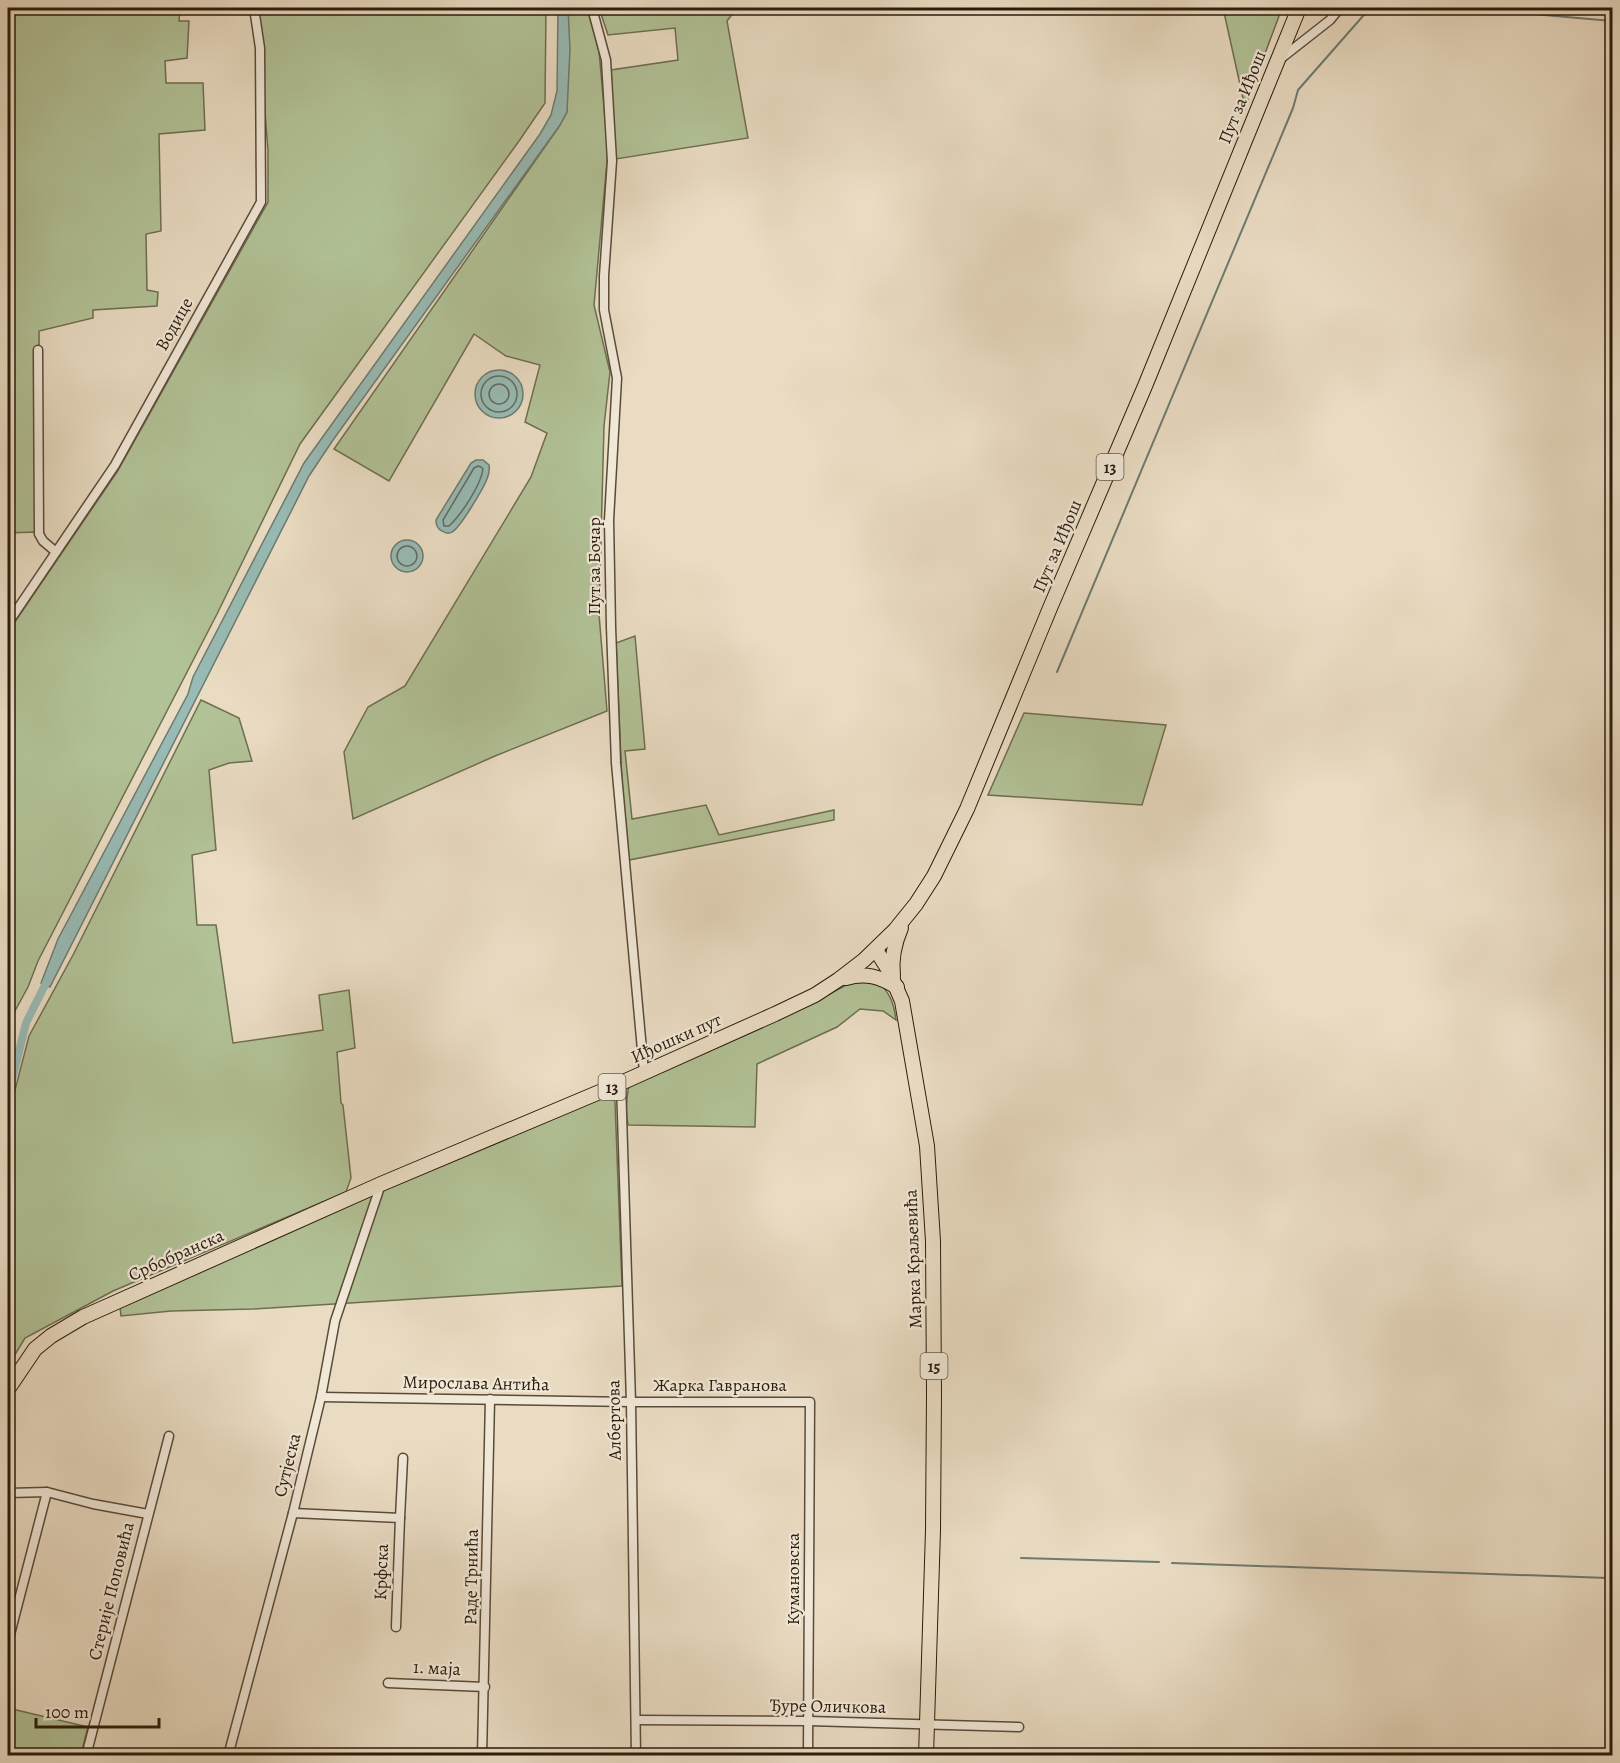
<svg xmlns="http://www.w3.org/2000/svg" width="1620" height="1763" viewBox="0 0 1620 1763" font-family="Alegreya,serif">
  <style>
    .green { fill: #b2c297; stroke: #6e6e51; stroke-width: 1.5 }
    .water { fill: #98bbb5; stroke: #6c7b71; stroke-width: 1.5 }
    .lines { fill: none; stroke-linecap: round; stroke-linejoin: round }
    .shore { stroke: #616b60; stroke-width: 1.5 }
    .stream { stroke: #6c7b71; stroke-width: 2 }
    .canal { stroke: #98bbb5; stroke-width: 8 }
    .street-casing { stroke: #5a4b39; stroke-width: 11 }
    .primary-casing { stroke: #2a1b0b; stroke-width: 16 }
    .street { stroke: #f1e8d8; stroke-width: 8 }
    .primary { stroke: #eadcc3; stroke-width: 14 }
    .labels { text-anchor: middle; stroke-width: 4.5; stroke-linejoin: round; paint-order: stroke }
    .shield { fill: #f1e8d8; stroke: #665848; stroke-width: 1.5 }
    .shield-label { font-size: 16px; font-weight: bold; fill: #2a1b0b }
    .street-label { font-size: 18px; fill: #2a1b0b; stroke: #f1e8d8 }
  </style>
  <rect width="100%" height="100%" fill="#eadcc3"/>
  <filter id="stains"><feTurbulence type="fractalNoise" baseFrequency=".00333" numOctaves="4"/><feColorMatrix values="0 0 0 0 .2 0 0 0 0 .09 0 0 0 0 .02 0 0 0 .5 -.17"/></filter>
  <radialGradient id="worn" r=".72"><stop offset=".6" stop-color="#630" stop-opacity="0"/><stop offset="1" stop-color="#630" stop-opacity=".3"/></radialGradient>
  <g class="green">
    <path d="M8,8h172l-1,13h10l-2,37 -22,3 1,22h37l2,47 -46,4 2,97 -15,3 1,56 11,2 -1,14 -64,4v8l-54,13 2,196 4,9 -10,-4 -27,1z"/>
    <path d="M257,8h289l-1,95 -26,38 -219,303 -83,170 -179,347 -10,26 -18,33 -2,12v-400l109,-160 151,-270v-51z"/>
    <path d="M568,8h19l12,43 9,100 -14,154 16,67 -6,54 -5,188 8,97 -112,45 -142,63 -9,-67 24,-45 37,-21 126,-209 16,-44 -22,-11 15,-57 -34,-9 -32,-22 -85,147 -55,-32 224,-321 9,-16z"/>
    <path d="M599,8h138l-10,13 21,117 -132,21 -5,-89 67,-10 -3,-32 -67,7z"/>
    <path d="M1223,8h59l-37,99z"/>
    <path d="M635,636l10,113 -20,2 7,68 74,-14 13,30 115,-25v10l-205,40 -7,-77 -6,-140z"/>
    <path d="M201,700l38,18 13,43 -23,2 -20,7 7,80 -24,5 5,70h19l17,118 90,-13 -4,-35 30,-5 6,58 -18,4 4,51 2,2 8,73 -5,14 -233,99 -88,47 -17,28v-249l21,-81 44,-81z"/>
    <path d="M1024,713l142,12 -24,80 -154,-10z"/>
    <path d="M876,979c13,13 18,23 20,41l-13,-9 -23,-2 -23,18 -80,37 -2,63 -127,-2c-3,-14 -2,-26 1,-40l189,-85 36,-19z"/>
    <path d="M611,1094l4,8 7,184 -369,23 -82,2 -50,5 -1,-9 267,-118z"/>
    <path d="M8,1708l80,19 -7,28h-73z"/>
  </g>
  <g class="water">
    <path d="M558,8h10l2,41 -3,63 -7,13 -227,315 -24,36 -259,511 -9,-4 17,-44 130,-245 5,-17 111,-214 236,-329 11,-19 6,-24z"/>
    <circle cx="499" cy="394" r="24"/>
    <path d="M476,460h7l6,5c1,6 0,9 -2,14 -4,10 -27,49 -35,53 -3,2 -7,1 -10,-1 -5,-2 -6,-6 -6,-11l35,-57z"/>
    <circle cx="407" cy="556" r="16"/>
  </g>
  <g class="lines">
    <g class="shore">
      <circle cx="499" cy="394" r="18"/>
      <circle cx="499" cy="394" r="10"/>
      <path d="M478,466l3,1 2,2c-2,16 -22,46 -34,57h-5l-1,-6 31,-52z"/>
      <circle cx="407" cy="556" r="10"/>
    </g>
    <g class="stream">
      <path d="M1464,8l148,13"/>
      <path d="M1057,672l236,-564 5,-18 72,-82"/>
      <path d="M1021,1558l138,4"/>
      <path d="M1172,1563l436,15 4,-3"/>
    </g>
    <path class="canal" d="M8,1096l18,-73 24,-48"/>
    <g class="street-casing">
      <g id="street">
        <path d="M592,8l14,52 6,101 -8,115v34l13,68 -8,142 2,107 5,136 28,309"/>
        <path d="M1591,8l21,1"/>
        <path d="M1279,60l51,-40 10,-12"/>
        <path d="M38,350l1,184 4,7 13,11"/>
        <path d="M8,623l107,-158 146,-263 -1,-154 -6,-40"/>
        <path d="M621,1083l10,319 5,354"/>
        <path d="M321,1397l310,5h179l-2,354"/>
        <path d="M8,1493l39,-1 46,12 55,10"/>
        <path d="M293,1513l107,5 -4,109"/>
        <path d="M400,1518l3,-60"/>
        <path d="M8,1642l39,-150"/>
        <path d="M388,1683l97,4"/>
        <path d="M636,1720l173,1 210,6"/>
        <path d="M86,1756l83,-320"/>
        <path d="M228,1756l65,-243 28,-116 14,-76 46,-137"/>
        <path d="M482,1756l8,-357"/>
      </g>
    </g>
    <g class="primary-casing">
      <g id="primary">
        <path d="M876,950l12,19 14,32 25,145 6,95 1,153 -1,136 -7,226"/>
        <path d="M893,976c-2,-17 1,-32 8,-48"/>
        <path d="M846,978c20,-6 34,-1 51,9"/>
        <path d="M8,1389l27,-40 16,-13 32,-19 298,-133 240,-101 154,-69 40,-19 23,-15 26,-20 31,-30 21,-26 18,-28 33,-67 83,-201 95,-222 154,-378"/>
      </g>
    </g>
    <use href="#street" class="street"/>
    <use href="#primary" class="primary"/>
  </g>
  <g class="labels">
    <g class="shield">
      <rect x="1096.5" y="454" width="27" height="26" rx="4.5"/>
      <rect x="598.5" y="1074" width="27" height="26" rx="4.5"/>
      <rect x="920.5" y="1353" width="27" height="26" rx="4.5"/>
    </g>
    <g class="shield-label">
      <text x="1110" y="473">13</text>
      <text x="612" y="1093">13</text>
      <text x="934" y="1372">15</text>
    </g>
    <g class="street-label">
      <text transform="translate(1242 97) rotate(-68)" y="6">Пут за Иђош</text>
      <text transform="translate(174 324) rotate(-61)" y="6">Водице</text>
      <text transform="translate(1057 546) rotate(-67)" y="6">Пут за Иђош</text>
      <text transform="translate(594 566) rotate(-90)" y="6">Пут за Бочар</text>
      <text transform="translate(676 1038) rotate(-24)" y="6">Иђошки пут</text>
      <text transform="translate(176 1255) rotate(-24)" y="6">Србобранска</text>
      <text transform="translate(913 1259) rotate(-92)" y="6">Марка Краљевића</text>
      <text transform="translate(476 1383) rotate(1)" y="6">Мирослава Антића</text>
      <text x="720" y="1391">Жарка Гавранова</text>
      <text transform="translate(614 1420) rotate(-91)" y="6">Албертова</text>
      <text transform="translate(287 1465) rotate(-76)" y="6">Сутјеска</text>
      <text transform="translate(381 1572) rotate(-88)" y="6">Крфска</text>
      <text transform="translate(471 1577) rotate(-89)" y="6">Раде Трнића</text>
      <text transform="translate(793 1579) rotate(-90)" y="6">Кумановска</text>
      <text transform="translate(111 1591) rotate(-76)" y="6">Стерије Поповића</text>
      <text transform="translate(437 1668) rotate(3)" y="6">1. маја</text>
      <text transform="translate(828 1706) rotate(1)" y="6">Ђуре Оличкова</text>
    </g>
  </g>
  <rect width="1620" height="1763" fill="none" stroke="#eadcc3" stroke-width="30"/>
  <rect x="9" y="9" width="1602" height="1745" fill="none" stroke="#2a1b0b" stroke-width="3"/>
  <rect x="15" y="15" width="1590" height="1733" fill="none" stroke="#2a1b0b" stroke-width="1.5"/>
  <path d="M36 1718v9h123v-9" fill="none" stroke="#2a1b0b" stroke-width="3"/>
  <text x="45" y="1718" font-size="18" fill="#2a1b0b" stroke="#f1e8d8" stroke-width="4.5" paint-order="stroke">100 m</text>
  <rect width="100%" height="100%" filter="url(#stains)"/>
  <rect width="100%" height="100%" fill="url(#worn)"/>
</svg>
